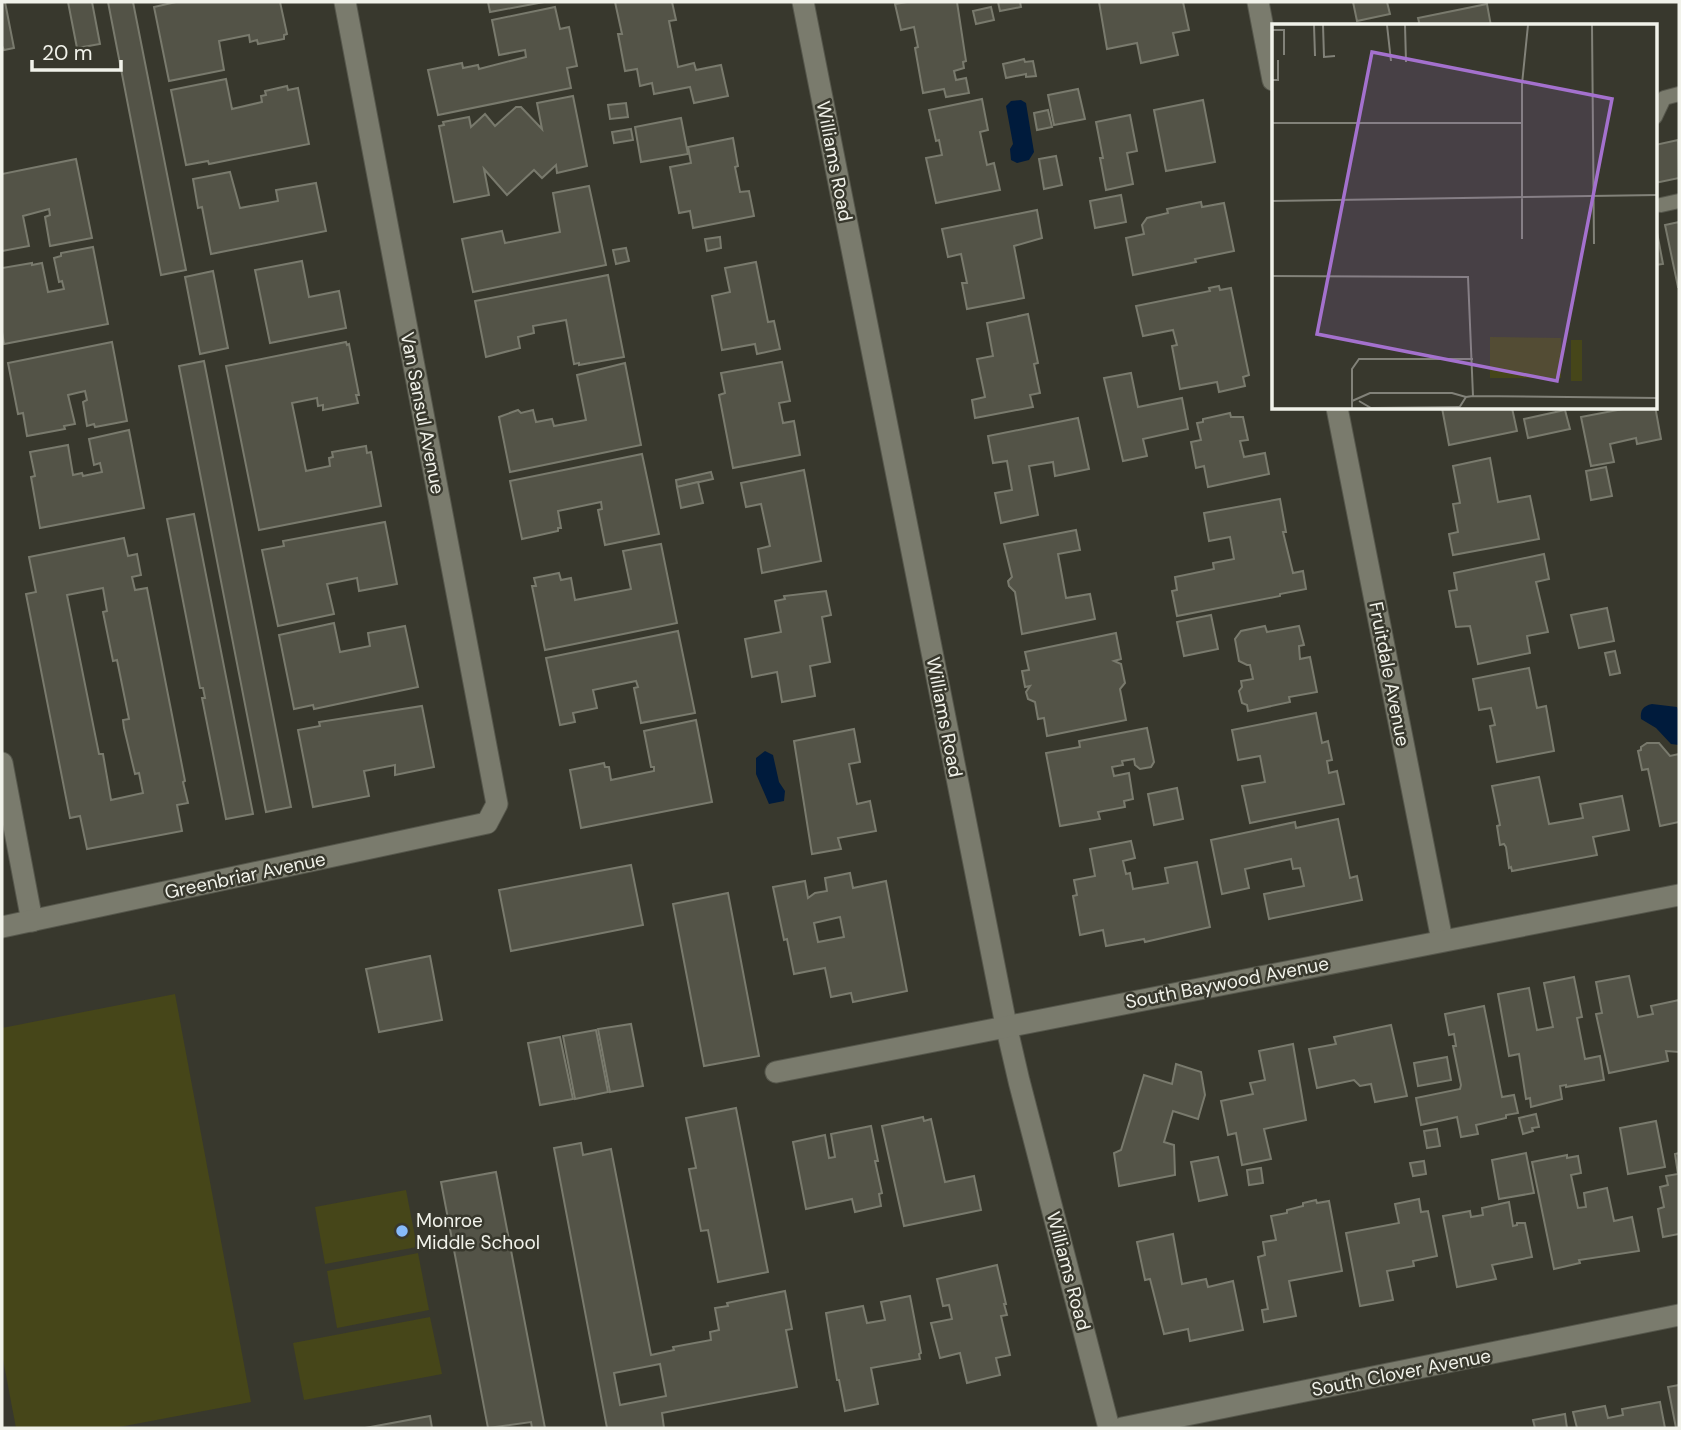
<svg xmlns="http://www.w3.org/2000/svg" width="1681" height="1430" viewBox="0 0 1681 1430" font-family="'DM Sans',sans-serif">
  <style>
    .green { fill: #464619 }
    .water { fill: #001b3c }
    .building { fill: #535347; stroke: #797a6d; stroke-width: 2; fill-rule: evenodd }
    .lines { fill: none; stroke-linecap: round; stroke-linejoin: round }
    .lane-casing { stroke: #56574c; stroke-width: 16 }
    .street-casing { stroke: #56574c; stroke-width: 23 }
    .lane { stroke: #7a7b6d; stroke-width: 14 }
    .street { stroke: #7a7b6d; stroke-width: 21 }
    .poi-dot { fill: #87bbfb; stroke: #38382d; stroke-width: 2.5 }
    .labels { text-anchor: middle; stroke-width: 5; stroke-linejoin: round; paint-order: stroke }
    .street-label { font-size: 19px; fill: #f1f2ea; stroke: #38382d }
    .poi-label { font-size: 19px; fill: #f1f2ea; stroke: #38382d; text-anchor: start }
    .inset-road { fill: none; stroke: #828279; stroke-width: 2 }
    .view { fill: #a471ce; fill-opacity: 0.15; stroke: #a471ce; stroke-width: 3.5 }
    .inset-edge { fill: none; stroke: #f1f2ea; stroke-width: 3.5 }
  </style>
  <rect width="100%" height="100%" fill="#38382d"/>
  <g class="green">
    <path d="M175,994l76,408 -137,26h-98l-14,-74v-326z"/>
    <path d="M406,1190l11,57 -92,17 -10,-57z"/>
    <path d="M418,1253l11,57 -92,18 -10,-57z"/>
    <path d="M430,1317l12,57 -138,26 -11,-57z"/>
  </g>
  <g class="water">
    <path d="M1021,100l5,3 8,49 -5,8 -12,3 -6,-3 -1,-11 3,-5 -7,-38 5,-5z"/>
    <path d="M1652,704l25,3 2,4v34l-8,-1 -15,-16 -15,-9c-1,-9 2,-13 11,-15z"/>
    <path d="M765,751l8,4 6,27 6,9 -1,10 -15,3 -13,-30v-16z"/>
  </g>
  <g class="building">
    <path d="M2,2h3l9,46 -10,2 -2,-4z"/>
    <path d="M68,2h24l8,42 -23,4z"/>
    <path d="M108,2h25l53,268 -25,5z"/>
    <path d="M176,2h104l7,32 -3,1v4l-26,5 -1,-4 -7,2 -1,-7 -30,6 5,29 -55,11 -15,-74z"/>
    <path d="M488,2h56l-54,10z"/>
    <path d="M615,2h57l4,18 -7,1 9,46 16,-4 2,7 25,-5 7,31 -34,7 -4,-16 -36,7 -2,-11 -12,3 -3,-17 -12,2 -7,-37h4z"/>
    <path d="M907,2h50l9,59 -3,1 1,6 -10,3 2,9 10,-2 3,15 -23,4 -2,-8 -21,4 -8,-45 3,-1 -4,-20 -13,3 -6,-26z"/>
    <path d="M998,2h22l1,5 -21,4z"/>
    <path d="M1099,2h84l6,28 -16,3 5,22 -37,8 -4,-20 -30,6z"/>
    <path d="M1353,2h34l3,12 -33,7z"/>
    <path d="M1487,4l4,22h-71l-2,-8z"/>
    <path d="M555,7l5,22 9,-2 8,39 -10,2 4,20 -133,27 -10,-45 34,-7 1,5 15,-3 1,4 47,-12 -1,-7 -26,5 -7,-35z"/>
    <path d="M991,7l3,13 -18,4 -3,-13z"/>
    <path d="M1024,59l1,3 8,-1 3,15 -10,1v-3l-20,4 -3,-14z"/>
    <path d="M226,79l6,30 30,-7 -1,-6 5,-1 -1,-4 22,-5 1,4 10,-2 11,56 -100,20 -1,-3 -22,4 -15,-75z"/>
    <path d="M1078,89l7,30 -31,6 -6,-30z"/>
    <path d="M573,96l14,70 -30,7 -1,-8 -14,13 -8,-8 -27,25 -23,-26 5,26 -35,7 -15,-76 5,-1 -1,-3 26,-5 2,10 14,-13 10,12 21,-19h5l21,22 -5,-26z"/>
    <path d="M982,99l6,31 -8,2 7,33 7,-2 6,27 -64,13 -10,-45 16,-3 -3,-15 -3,1 -7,-31z"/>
    <path d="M1203,100l12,62 -49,9 -12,-61z"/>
    <path d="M626,103l2,14 -18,2 -2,-14z"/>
    <path d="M1048,110l4,17 -15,3 -3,-17z"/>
    <path d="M1130,115l7,36 -10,2 6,31 -27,6 -6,-32h3l-7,-36z"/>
    <path d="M681,118l7,36 -47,8 -6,-35z"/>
    <path d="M631,129l2,11 -19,3 -2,-11z"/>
    <path d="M733,138l5,28 -3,1 5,25 9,-1 5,25 -61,12 -3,-17 -11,2 -9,-46 21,-4 -3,-16z"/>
    <path d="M1678,140l1,38 -24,5v-38z"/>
    <path d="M1056,156l6,29 -18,4 -5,-30z"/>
    <path d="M76,159l16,79 -42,8 -5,-29 5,-2 -1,-6 -26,7 6,30 -27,5v-77z"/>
    <path d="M230,172l10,36 38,-7 -2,-11 40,-7 10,48 -115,23 -9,-47 -4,1 -5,-29z"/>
    <path d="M589,186l17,79 -133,27 -11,-53 40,-8 3,12 55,-11 -7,-39z"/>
    <path d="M1121,195l5,27 -31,6 -5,-27z"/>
    <path d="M1201,202l1,5 22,-4 10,48 -39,8 1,3 -63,13 -7,-37 18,-4 -2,-9 5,-7 21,-5 -1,-4z"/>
    <path d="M1037,210l5,28 -28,8 10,52 -57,11 -5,-26h5l-6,-29 -13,3 -6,-28z"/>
    <path d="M1655,222l8,42 -8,1z"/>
    <path d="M1679,222v65h-1l-13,-62z"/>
    <path d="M720,237l1,11 -14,3 -2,-12z"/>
    <path d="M93,247l15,77 -104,20 -2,-12v-64l30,-5v2l10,-2 6,29 16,-3 -2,-8 -3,1 -5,-24 7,-2v-3z"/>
    <path d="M626,248l3,13 -13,3 -3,-14z"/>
    <path d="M302,261l7,36 30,-6 7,37 -76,15 -15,-73z"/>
    <path d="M756,262l12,60 6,-1 6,28 -23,5 -2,-10 -33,6 -10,-54 18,-4 -5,-24z"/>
    <path d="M213,271l15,77 -28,6 -15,-77z"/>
    <path d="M608,275l16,82 -45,8v-2l-5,1 -8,-44 -33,6 1,7 -16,4 2,11 -34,9 -11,-56z"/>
    <path d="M1219,286l1,4 11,-2 18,87 -6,2 2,9 -26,6 -2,-10 -37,7 -8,-43 5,-1 -4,-15 -30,6 -7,-30 74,-15 -1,-3z"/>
    <path d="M1028,314l10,49 -4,1 6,29 -10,2 3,12 -58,11 -3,-18 13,-3 -8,-38 16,-3 -6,-33z"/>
    <path d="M112,342l15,79 -32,6 -1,-3 -7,2 -4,-24 4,-2 -2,-9 -17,4 7,29 -11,2 1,3 -38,7 -4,-23 -5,1 -10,-51z"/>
    <path d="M346,342l1,3 2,-1 10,51h-3l2,8 -35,7v-5l-5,1 -1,-8 -25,5 14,68 24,-5 -1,-8 4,-1 -1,-5 34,-6 1,7 4,-1 10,54 -122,24 -33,-164z"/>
    <path d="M204,361l87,446 -25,5 -87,-446z"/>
    <path d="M782,362l8,39 -11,2 4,20 11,-2 6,34 -67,13 -14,-73 6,-2 -4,-20z"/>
    <path d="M625,363l16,82 -131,27 -11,-55 19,-7 3,3 12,-3 3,12 16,-3 2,7 32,-6 -9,-45z"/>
    <path d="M1131,373l7,34 44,-9 6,31 -45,10 4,17 -24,5 -19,-83z"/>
    <path d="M1655,406l6,33 -24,5 -1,-6 -26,6 4,18 -23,4 -10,-49 47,-9h27z"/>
    <path d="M1442,408h70l5,23 -68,14z"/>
    <path d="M1565,410l5,19 -42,9 -4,-19z"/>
    <path d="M1230,413l1,4h12l5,23 -8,1 4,16 21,-4 4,21 -61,13 -4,-21 -8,2 -5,-26 10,-2 -4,-17 6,-1v-3z"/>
    <path d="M1078,418l11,51 -34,7 -2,-14 -24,4 9,49 -37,8 -6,-30 17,-3 -5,-29 -14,2 -5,-27z"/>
    <path d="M129,430l15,78 -104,20 -9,-51 4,-1 -5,-24 38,-7 5,30 9,-2 1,3 19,-4 -2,-9 -6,2 -5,-26z"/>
    <path d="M642,454l17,80 -54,11 -7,-35 4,-1 -1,-7 -43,9 3,17h-3v3l-36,8 -12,-58z"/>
    <path d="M1490,458l8,44 32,-6 9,43 -86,16 -4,-21 9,-2 -5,-28 7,-1 -7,-37z"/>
    <path d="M1606,467l6,29 -21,4 -5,-29z"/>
    <path d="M804,470l17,91 -59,12 -4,-24 12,-3 -9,-42 -15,3 -5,-24z"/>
    <path d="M711,472l2,7 -36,8 -1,-7z"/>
    <path d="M698,482l5,21 -22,5 -4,-21z"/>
    <path d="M1280,499l6,33h-3l10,41 10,-2 3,18 -26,5v2l-103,20 -5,-25 5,-1 -2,-13 39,-8 -1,-6 21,-4 -4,-22 -21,4 -5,-28z"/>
    <path d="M194,514l59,300 -27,5 -24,-121h3l-2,-10h-3l-33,-169z"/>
    <path d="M385,522l12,62 -38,7 -2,-13 -30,6 7,30 -56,12 -16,-76 22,-4 -1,-5z"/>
    <path d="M1076,530l4,20 -22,4 8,44 24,-4 5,25 -73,15 -7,-42 -6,-6 -1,-5 4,-4 -8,-33z"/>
    <path d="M124,538l4,18 9,-2 4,21 -9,2 3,13 12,-2 38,193 -2,1 5,21 -11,2 5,26 -95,18 -7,-33 -10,2 -44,-224 10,-2 -7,-35zM103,588l4,23 -4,1 10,49 4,-1 12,59 -6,1 1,8 11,46 4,-1 4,20 -32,7 -8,-46h-4l-32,-159z"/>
    <path d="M661,544l16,79 -132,27 -13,-64h4l-2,-8 25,-5 2,7 10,-2 4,22 56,-11 -8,-38z"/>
    <path d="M1544,554l5,25 -13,3 12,50 -21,4 3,17 -52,11 -8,-38 -14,1 -7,-36 8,-1 -3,-17z"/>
    <path d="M826,591l5,24 -9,2 8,45 -20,4 5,30 -33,6 -5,-30 -25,5 -7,-38 36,-7 -6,-31 10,-2 -1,-3z"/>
    <path d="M1607,608l7,33 -35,7 -8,-33z"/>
    <path d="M1211,615l7,34 -34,7 -7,-34z"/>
    <path d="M334,623l6,29 30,-6 -2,-13 37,-7 13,61 -104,22 -1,-4 -19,4 -15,-74z"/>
    <path d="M1265,626l2,6 32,-6 5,19 -5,1 1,13 10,-2 7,35 -28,5 1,5 -42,9 -1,-6 -5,-2 -3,-12 3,-4 -1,-6 12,-2 -3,-14h-3l-8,-4 -4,-22 6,-8z"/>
    <path d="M678,631l17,82 -54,10 -7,-35 4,-1 -2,-6 -43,9 4,18 -24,5 2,9 -15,3 -14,-67z"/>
    <path d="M1116,633l5,26 -7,2 7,3 4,19 -5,6 6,31 -79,16 -3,-18 -6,1 -3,-17 -7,-3 -2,-7 4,-6 -5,1 -3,-16 7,-1 -4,-18z"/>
    <path d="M1615,651l5,22 -10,2 -5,-22z"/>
    <path d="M1529,668l8,40 9,-2 8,45 -57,11 -7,-36 5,-1 -4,-17 -12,2 -6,-31z"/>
    <path d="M422,706l12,61 -39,8v-10l-31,6 5,25 -56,11 -15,-77 22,-4 -1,-4z"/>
    <path d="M1316,713l6,30 6,-2 4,19 -5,1 2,12 8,-2 7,33 -94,19 -8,-37 23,-4 -5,-26 -22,4 -6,-30z"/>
    <path d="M696,720l16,82 -131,26 -11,-58 34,-7 1,4h4l2,13 43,-9v-4h-3l-7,-36z"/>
    <path d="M1147,728l7,34 -3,5 -11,2 -5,-4 -1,-6 -12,2 1,4 -11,2 2,9 15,-3 4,26 -9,2 1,6 -27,5 2,7 -40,7 -14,-73 34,-6 -1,-6z"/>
    <path d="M854,729l6,33 -11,2 8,40 13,-3 6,30 -38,7 3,11 -29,5 -18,-113z"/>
    <path d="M1647,743h12l11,13 9,-2v68l-19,4 -12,-57 -6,1 -4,-19 3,-1v-3z"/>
    <path d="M1539,777l10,47 34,-6 -3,-14 42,-8 7,34 -36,7 4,18 -85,16 -1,-4 -2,1 -3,-21 -2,-3 -4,1 -3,-19 3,-1 -8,-39z"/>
    <path d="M1177,788l6,31 -29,6 -6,-31z"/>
    <path d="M1338,819l12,59 7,-2 5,24 -93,19 -5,-25 40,-8 -4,-18 -7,1 -2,-10 -46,10 4,19 -27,6 -11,-54 84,-18 1,6z"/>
    <path d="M1131,841l4,17 -12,3 3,13 4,-1 3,16 35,-6 -3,-15 32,-6 13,65 -65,15 -1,-3 -38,7 -3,-16 -23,5 -7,-39 4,-1 -3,-15 21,-4 -5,-27z"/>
    <path d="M631,865l12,60 -132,26 -12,-61z"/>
    <path d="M850,873l3,15 33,-7 21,110 -54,11 -2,-9 -20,4 -6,-29 -31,6 -7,-35 -3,1 -11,-53 32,-6 3,17 7,-5 12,-2 -2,-13zM840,917l4,20 -26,5 -4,-19z"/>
    <path d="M728,893l31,163 -55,10 -31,-162z"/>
    <path d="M430,956l12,64 -63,12 -13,-63z"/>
    <path d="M1629,976l9,41 15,-3 -2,-8 28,-6v52l-13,-1 2,10 -59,12 -13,-59 6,-1 -6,-31z"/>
    <path d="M1574,977l8,40 -5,1 8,41 15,-3 4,24 -38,7v-2l-6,1 2,13 -31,8 -1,-9 -4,1 -7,-45 -10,2 -11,-62 31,-6 8,42 16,-3 -9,-44z"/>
    <path d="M1484,1006l18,91 12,-2 4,18 -12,2v3l-30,7 2,9 -17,3 -4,-20 -36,8 -5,-27 44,-9 1,-4 -8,-39h3l-2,-12 -5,1 -4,-21z"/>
    <path d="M631,1024l12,62 -33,6 -12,-63z"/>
    <path d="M1391,1025l16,71 -32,6 -4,-18 -11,2 -6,-6 -37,8 -8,-39 27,-5 -2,-7z"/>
    <path d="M596,1030l12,62 -33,7 -12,-63z"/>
    <path d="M560,1037l13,62 -33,6 -12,-62z"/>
    <path d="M1293,1044l13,76 -42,9 7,30 -29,6 -6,-32 -8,2 -7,-34 32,-7 -3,-11 15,-3 -6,-29z"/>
    <path d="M1447,1057l4,23 -33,6 -4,-23z"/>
    <path d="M1176,1064l25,8 4,23 -7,24 -25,-8 -9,31 10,3 1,30 -56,11 -5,-33 7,-3 23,-75 28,9z"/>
    <path d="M736,1108l32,164 -50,10 -10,-52 -7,1 -12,-62 7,-1 -10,-50z"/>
    <path d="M1536,1114l3,13 -7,1 1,3 -10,3 -4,-16z"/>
    <path d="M923,1117l1,4 7,-2 14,63 29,-6 7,34 -77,16 -22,-100z"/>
    <path d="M1656,1121l9,46 -37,7 -8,-46z"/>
    <path d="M871,1126l7,35h-3l7,32 -3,1 2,12 -26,6 -3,-13 -46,10 -13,-67 32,-7 4,23 6,-1 -4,-23z"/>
    <path d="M1437,1129l3,17 -13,2 -3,-17z"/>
    <path d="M581,1143l2,12 28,-6 40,206 23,-5 -1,-3 38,-7 -1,-8 9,-2 -4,-22 13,-2 -1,-3 58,-12 7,38 -6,1 11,57 -135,26 2,15h-57l-53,-280zM660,1364l6,32 -46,9 -6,-32z"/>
    <path d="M1526,1153l8,40 -35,6 -7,-39z"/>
    <path d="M1679,1153v81l-16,3 -5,-28 6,-2 -4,-20 8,-2 -2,-9 12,-2 -3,-20z"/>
    <path d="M1567,1155v3l11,-2 3,17 -10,2 7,33 8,-1 -2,-14 23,-5 7,33 18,-4 7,34 -60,9 1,3 -26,6 -22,-107z"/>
    <path d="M1218,1157l9,38 -28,6 -8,-39z"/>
    <path d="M1424,1161l2,13 -13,2 -3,-13z"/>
    <path d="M1261,1168l2,15 -14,2 -2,-15z"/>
    <path d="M496,1172l49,256h-13l-1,-6 -43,6 -47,-246z"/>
    <path d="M1419,1199l2,13 7,-1 9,45 -24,5 1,5 -27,5 6,29 -33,6 -14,-73 53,-10 -4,-19z"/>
    <path d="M1316,1200l1,3 12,-2 13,70 -53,10 7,35 -32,6 -2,-12 6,-1 -10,-52 7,-2 -2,-13 13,-2 -5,-24 16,-3v-3l16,-4v-3z"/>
    <path d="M1509,1202l4,24 4,-1v-2h8l7,34 -40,8 4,14 -39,8 -14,-71 27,-5 1,6 12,-2 -1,-7z"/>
    <path d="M1173,1234l9,50 24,-5 2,8 25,-6 10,49 -53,11 -2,-12 -24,5 -14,-55 -5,1 -8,-38z"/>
    <path d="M997,1265l9,39h-2l3,11 -6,1 9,39 -14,3 4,17 -33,8 -7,-30 -20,5 -9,-35 21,-4 -3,-14 -6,1 -6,-27z"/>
    <path d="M910,1296l11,57 -2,1 1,5 -49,9 7,36 -33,7 -6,-31h-2l-11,-67 37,-7 4,17 18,-3 -4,-18z"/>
    <path d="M1679,1385v43h-3l-8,-41z"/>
    <path d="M1660,1402l5,26h-88l-4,-16 32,-6 3,12 15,-3 -1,-6z"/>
    <path d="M1565,1414l2,14h-32l-2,-8z"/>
    <path d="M430,1416l2,12h-67z"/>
  </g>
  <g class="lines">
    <g class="lane-casing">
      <g id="lane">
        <path d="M1655,117l9,-19 15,-4"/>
        <path d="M1661,205l18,-4"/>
      </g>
    </g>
    <g class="street-casing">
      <g id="street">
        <path d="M803,2l203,1023 13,56 90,347"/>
        <path d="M1258,2l15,78"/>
        <path d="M1337,408l105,532"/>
        <path d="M2,763l30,158"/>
        <path d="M2,927l485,-104 10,-19 -152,-802"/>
        <path d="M776,1072l903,-177"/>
        <path d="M1122,1428l557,-113"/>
      </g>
    </g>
    <use href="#lane" class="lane"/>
    <use href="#street" class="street"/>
  </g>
  <circle class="poi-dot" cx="402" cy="1231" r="7"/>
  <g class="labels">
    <g class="street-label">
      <text transform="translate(835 161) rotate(79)" y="7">Williams Road</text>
      <text transform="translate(423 413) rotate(79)" y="7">Van Sansul Avenue</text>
      <text transform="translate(1390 674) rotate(79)" y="7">Fruitdale Avenue</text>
      <text transform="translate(945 717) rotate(79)" y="7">Williams Road</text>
      <text transform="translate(245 875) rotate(-12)" y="7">Greenbriar Avenue</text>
      <text transform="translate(1227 982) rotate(-11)" y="7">South Baywood Avenue</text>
      <text transform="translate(1069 1271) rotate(75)" y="7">Williams Road</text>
      <text transform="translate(1401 1372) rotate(-11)" y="7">South Clover Avenue</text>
    </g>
    <g class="poi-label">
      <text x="416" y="1227">Monroe<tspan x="416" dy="22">Middle School</tspan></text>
    </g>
  </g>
  <g transform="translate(1272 24)">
    <rect width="385" height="385" fill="#38382d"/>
    <path d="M218,313l71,1v40h-71zM299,316h11v41h-11z" fill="#464619"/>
    <path class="inset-road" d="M42,1l1,31M51,1l1,32 11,-1M115,1l4,36M133,1l1,37M320,1l2,219M0,6h12v25M0,56h6v-20M0,99h250M0,177l385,-6M250,215v-155l6,-59M0,252l196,1 5,119M80,377l18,-8h82l14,4M87,377l12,7 88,-1M80,384v-39l7,-10h114M187,384l7,-11 7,-1 184,2"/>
    <path class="view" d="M100,28l240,47 -55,282 -240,-47z"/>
    <rect width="385" height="385" class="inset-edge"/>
  </g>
  <rect width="1681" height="1430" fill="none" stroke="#f1f2ea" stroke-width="7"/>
  <path d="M32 60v10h89v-10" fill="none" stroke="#f1f2ea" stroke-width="3.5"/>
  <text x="42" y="60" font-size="21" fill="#f1f2ea" stroke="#38382d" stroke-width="5" paint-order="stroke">20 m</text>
</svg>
